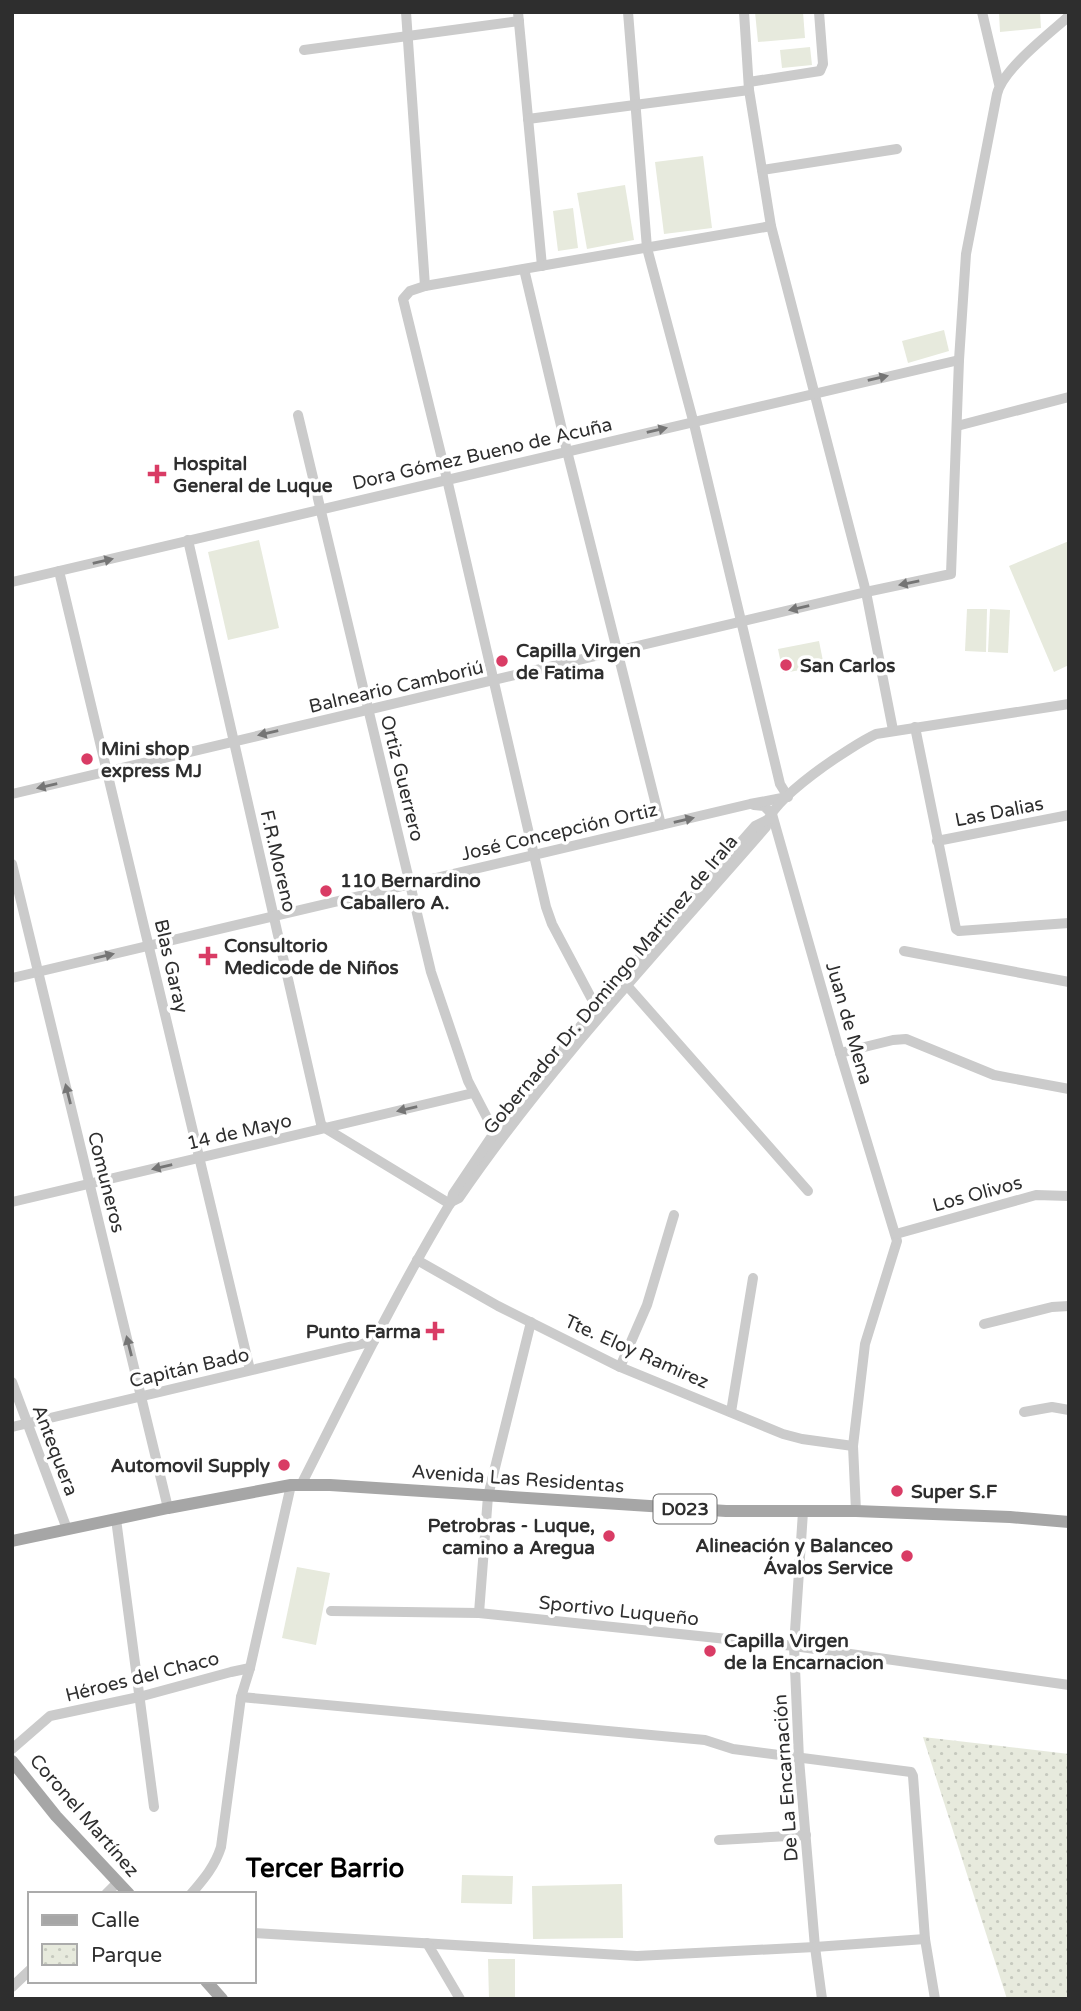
<svg xmlns="http://www.w3.org/2000/svg" width="1081" height="2011" viewBox="0 0 1081 2011" font-family="'Varela Round',sans-serif">
  <style>
    .park { fill: url(#park-dots) }
    .pitch { fill: #e7eadd }
    .lines { fill: none; stroke-linecap: round; stroke-linejoin: round }
    .minor { stroke: #cbcbcb; stroke-width: 10 }
    .major { stroke: #a6a6a6; stroke-width: 12 }
    .oneway { fill: #757575 }
    .poi-dot { fill: #d93c65; stroke: #fff; stroke-width: 2.5 }
    .labels { text-anchor: middle; stroke-width: 7; stroke-linejoin: round; paint-order: stroke }
    .shield { fill: #fff; stroke: #6d6d6d; stroke-width: 2 }
    .shield-label { font-size: 18px; font-weight: bold; fill: #2e2e2e }
    .street-label { font-size: 19px; fill: #2e2e2e; stroke: #fff }
    .poi-label { font-size: 19px; font-weight: bold; fill: #2e2e2e; stroke: #fff; text-anchor: start }
    .district-label { font-size: 26px; font-weight: bold; fill: #000; stroke: #fff }
  </style>
  <defs>
    <pattern id="park-dots" width="8" height="8" patternUnits="userSpaceOnUse" patternTransform="scale(1.75)"><rect width="8" height="8" fill="#e7eadd"/><path d="M2 2h.1M6 6h.1" fill="none" stroke="#c6c9be" stroke-width="1.8" stroke-linecap="round"/></pattern>
  </defs>
  <rect width="100%" height="100%" fill="#fff"/>
  <path class="park" d="M923,1737l146,17v245h-62z"/>
  <g class="pitch">
    <path d="M755,12h48l2,26 -47,4z"/>
    <path d="M999,12h41l1,16 -41,4z"/>
    <path d="M810,47l2,18 -30,3 -2,-18z"/>
    <path d="M703,156l9,72 -48,6 -9,-72z"/>
    <path d="M625,185l9,55 -47,9 -10,-56z"/>
    <path d="M573,208l5,40 -20,3 -5,-40z"/>
    <path d="M944,330l5,21 -41,12 -6,-22z"/>
    <path d="M259,540l20,88 -51,12 -20,-88z"/>
    <path d="M1069,541v124l-15,7 -45,-106z"/>
    <path d="M967,609h20l-1,43 -21,-1z"/>
    <path d="M990,609l20,1 -2,43 -20,-1z"/>
    <path d="M819,641l5,25 -41,7 -5,-24z"/>
    <path d="M297,1567l33,6 -14,72 -34,-7z"/>
    <path d="M462,1875l51,1 -1,28 -51,-1z"/>
    <path d="M622,1884l1,54 -90,1 -1,-53z"/>
    <path d="M488,1959h27v40h-26z"/>
  </g>
  <g class="lines">
    <g class="minor">
      <path d="M406,12l19,274"/>
      <path d="M518,12l24,254"/>
      <path d="M628,12l19,236 47,176 86,360 8,13"/>
      <path d="M744,12l5,78 22,136 95,366 27,138"/>
      <path d="M982,12l17,72"/>
      <path d="M304,50l215,-29"/>
      <path d="M749,82l71,-11 3,-7 -4,-52"/>
      <path d="M528,119l221,-29"/>
      <path d="M762,170l135,-21"/>
      <path d="M524,269l43,182 94,374"/>
      <path d="M298,415l133,557 37,109 28,54"/>
      <path d="M957,426l112,-29"/>
      <path d="M188,540l133,584 4,4 125,76"/>
      <path d="M59,571l191,799"/>
      <path d="M12,582l947,-222"/>
      <path d="M915,727l41,202 3,2 110,-8"/>
      <path d="M12,794l854,-202 85,-18 8,-214 7,-106 31,-160c6,-25 52,-60 72,-78"/>
      <path d="M754,805l10,1 8,8 68,239 57,188 -32,103 -12,102 3,65"/>
      <path d="M937,841l132,-26"/>
      <path d="M12,864l156,644"/>
      <path d="M904,951l165,31"/>
      <path d="M12,978l738,-174 37,-7"/>
      <path d="M623,981l185,210"/>
      <path d="M596,1007l-44,-83 -6,-17 -99,-428 -44,-180 7,-8 15,-5 346,-60"/>
      <path d="M840,1053l53,-13 13,-1 88,36 75,14"/>
      <path d="M12,1202l461,-109"/>
      <path d="M451,1202l8,-4c91,-133 202,-250 307,-371 3,-28 85,-81 110,-93l193,-30"/>
      <path d="M896,1234l140,-39 33,1"/>
      <path d="M417,1260l81,46 122,61 163,67 19,5 51,7"/>
      <path d="M984,1324l68,-17 17,-1"/>
      <path d="M620,1367l27,-62 27,-90"/>
      <path d="M12,1382l55,147"/>
      <path d="M731,1412l22,-134"/>
      <path d="M1024,1412l28,-5 17,3"/>
      <path d="M12,1427l362,-86"/>
      <path d="M301,1485c48,-95 95,-192 150,-283l2,-8 41,-61 102,-126 159,-181 12,-6"/>
      <path d="M803,1512l-9,134 5,113 16,188 7,52"/>
      <path d="M116,1519l38,288"/>
      <path d="M331,1611l148,2 315,33 275,39"/>
      <path d="M479,1613l9,-117 43,-174"/>
      <path d="M241,1697l464,43 28,9 178,23 2,4 12,163 10,60"/>
      <path d="M12,1749l38,-33 89,-19 92,-25 19,-4"/>
      <path d="M719,1840l87,-5"/>
      <path d="M106,1894l12,-12"/>
      <path d="M191,1894c13,-15 24,-28 30,-47l20,-150 9,-29 41,-183"/>
      <path d="M254,1933l383,23 178,-9 110,-8"/>
      <path d="M427,1943l33,56"/>
      <path d="M12,1987l18,-17"/>
    </g>
    <g class="major">
      <path d="M12,1541l156,-33 123,-23h39l396,26h130l154,6 59,5"/>
      <path d="M12,1761l44,55 73,78"/>
      <path d="M206,1981l16,18"/>
    </g>
  </g>
  <defs><path id="oneway-solid" d="M-6-.8H1V-3.2L6.5 0L1 3.2V.8H-6Z" transform="scale(1.75)"/></defs>
  <g class="oneway">
    <use href="#oneway-solid" transform="translate(878 378) rotate(-13)"/>
    <use href="#oneway-solid" transform="translate(657 430) rotate(-13)"/>
    <use href="#oneway-solid" transform="translate(103 561) rotate(-13)"/>
    <use href="#oneway-solid" transform="translate(909 583) rotate(168)"/>
    <use href="#oneway-solid" transform="translate(799 608) rotate(167)"/>
    <use href="#oneway-solid" transform="translate(268 733) rotate(167)"/>
    <use href="#oneway-solid" transform="translate(47 786) rotate(167)"/>
    <use href="#oneway-solid" transform="translate(684 820) rotate(-13)"/>
    <use href="#oneway-solid" transform="translate(104 956) rotate(-13)"/>
    <use href="#oneway-solid" transform="translate(68 1094) rotate(-104)"/>
    <use href="#oneway-solid" transform="translate(407 1109) rotate(167)"/>
    <use href="#oneway-solid" transform="translate(162 1167) rotate(167)"/>
    <use href="#oneway-solid" transform="translate(129 1346) rotate(-104)"/>
  </g>
  <g class="poi-dot">
    <path d="M153.5 463.5h7v7h7v7h-7v7h-7v-7h-7v-7h7z"/>
    <circle cx="502" cy="661" r="7"/>
    <circle cx="786" cy="665" r="7"/>
    <circle cx="87" cy="759" r="7"/>
    <circle cx="326" cy="891" r="7"/>
    <path d="M204.5 945.5h7v7h7v7h-7v7h-7v-7h-7v-7h7z"/>
    <path d="M431.5 1320.5h7v7h7v7h-7v7h-7v-7h-7v-7h7z"/>
    <circle cx="284" cy="1465" r="7"/>
    <circle cx="897" cy="1491" r="7"/>
    <circle cx="609" cy="1536" r="7"/>
    <circle cx="907" cy="1556" r="7"/>
    <circle cx="710" cy="1651" r="7"/>
  </g>
  <g class="labels">
    <rect class="shield" x="653.5" y="1494.5" width="63" height="29" rx="5"/>
    <g class="shield-label">
      <text x="685" y="1515">D023</text>
    </g>
    <g class="street-label">
      <text transform="translate(482 453) rotate(-13)" y="7">Dora Gómez Bueno de Acuña</text>
      <text transform="translate(396 686) rotate(-13)" y="7">Balneario Camboriú</text>
      <text transform="translate(403 778) rotate(76)" y="7">Ortiz Guerrero</text>
      <text transform="translate(999 811) rotate(-11)" y="7">Las Dalias</text>
      <text transform="translate(559 831) rotate(-13)" y="7">José Concepción Ortiz</text>
      <text transform="translate(279 861) rotate(77)" y="7">F.R.Moreno</text>
      <text transform="translate(172 966) rotate(77)" y="7">Blas Garay</text>
      <text transform="translate(610 984) rotate(-50)" y="7">Gobernador Dr. Domingo Martinez de Irala</text>
      <text transform="translate(850 1023) rotate(74)" y="7">Juan de Mena</text>
      <text transform="translate(239 1131) rotate(-13)" y="7">14 de Mayo</text>
      <text transform="translate(107 1182) rotate(76)" y="7">Comuneros</text>
      <text transform="translate(977 1193) rotate(-15)" y="7">Los Olivos</text>
      <text transform="translate(637 1351) rotate(24)" y="7">Tte. Eloy Ramirez</text>
      <text transform="translate(189 1367) rotate(-13)" y="7">Capitán Bado</text>
      <text transform="translate(56 1450) rotate(69)" y="7">Antequera</text>
      <text transform="translate(518 1478) rotate(4)" y="7">Avenida Las Residentas</text>
      <text transform="translate(619 1610) rotate(6)" y="7">Sportivo Luqueño</text>
      <text transform="translate(142 1676) rotate(-14)" y="7">Héroes del Chaco</text>
      <text transform="translate(785 1778) rotate(-94)" y="7">De La Encarnación</text>
      <text transform="translate(85 1815) rotate(49)" y="7">Coronel Martínez</text>
    </g>
    <g class="poi-label">
      <text x="173" y="470">Hospital<tspan x="173" dy="22">General de Luque</tspan></text>
      <text x="516" y="657">Capilla Virgen<tspan x="516" dy="22">de Fatima</tspan></text>
      <text x="800" y="672">San Carlos</text>
      <text x="101" y="755">Mini shop<tspan x="101" dy="22">express MJ</tspan></text>
      <text x="340" y="887">110 Bernardino<tspan x="340" dy="22">Caballero A.</tspan></text>
      <text x="224" y="952">Consultorio<tspan x="224" dy="22">Medicode de Niños</tspan></text>
      <text x="421" y="1338" text-anchor="end">Punto Farma</text>
      <text x="270" y="1472" text-anchor="end">Automovil Supply</text>
      <text x="911" y="1498">Super S.F</text>
      <text x="595" y="1532" text-anchor="end">Petrobras - Luque,<tspan x="595" dy="22">camino a Aregua</tspan></text>
      <text x="893" y="1552" text-anchor="end">Alineación y Balanceo<tspan x="893" dy="22">Ávalos Service</tspan></text>
      <text x="724" y="1647">Capilla Virgen<tspan x="724" dy="22">de la Encarnacion</tspan></text>
    </g>
    <g class="district-label">
      <text x="325" y="1877">Tercer Barrio</text>
    </g>
  </g>
  <rect width="1081" height="2011" fill="none" stroke="#2e2e2e" stroke-width="28"/>
  <rect x="28" y="1892" width="228" height="91" fill="#ffffff" stroke="#ababab" stroke-width="2"/>
  <rect x="42" y="1915" width="35" height="10" fill="#a6a6a6" stroke="#ababab" stroke-width="2"/>
  <text x="91" y="1927" font-size="21" fill="#2e2e2e">Calle</text>
  <rect x="42" y="1944" width="35" height="21" fill="url(#park-dots)" stroke="#ababab" stroke-width="2"/>
  <text x="91" y="1962" font-size="21" fill="#2e2e2e">Parque</text>
</svg>
